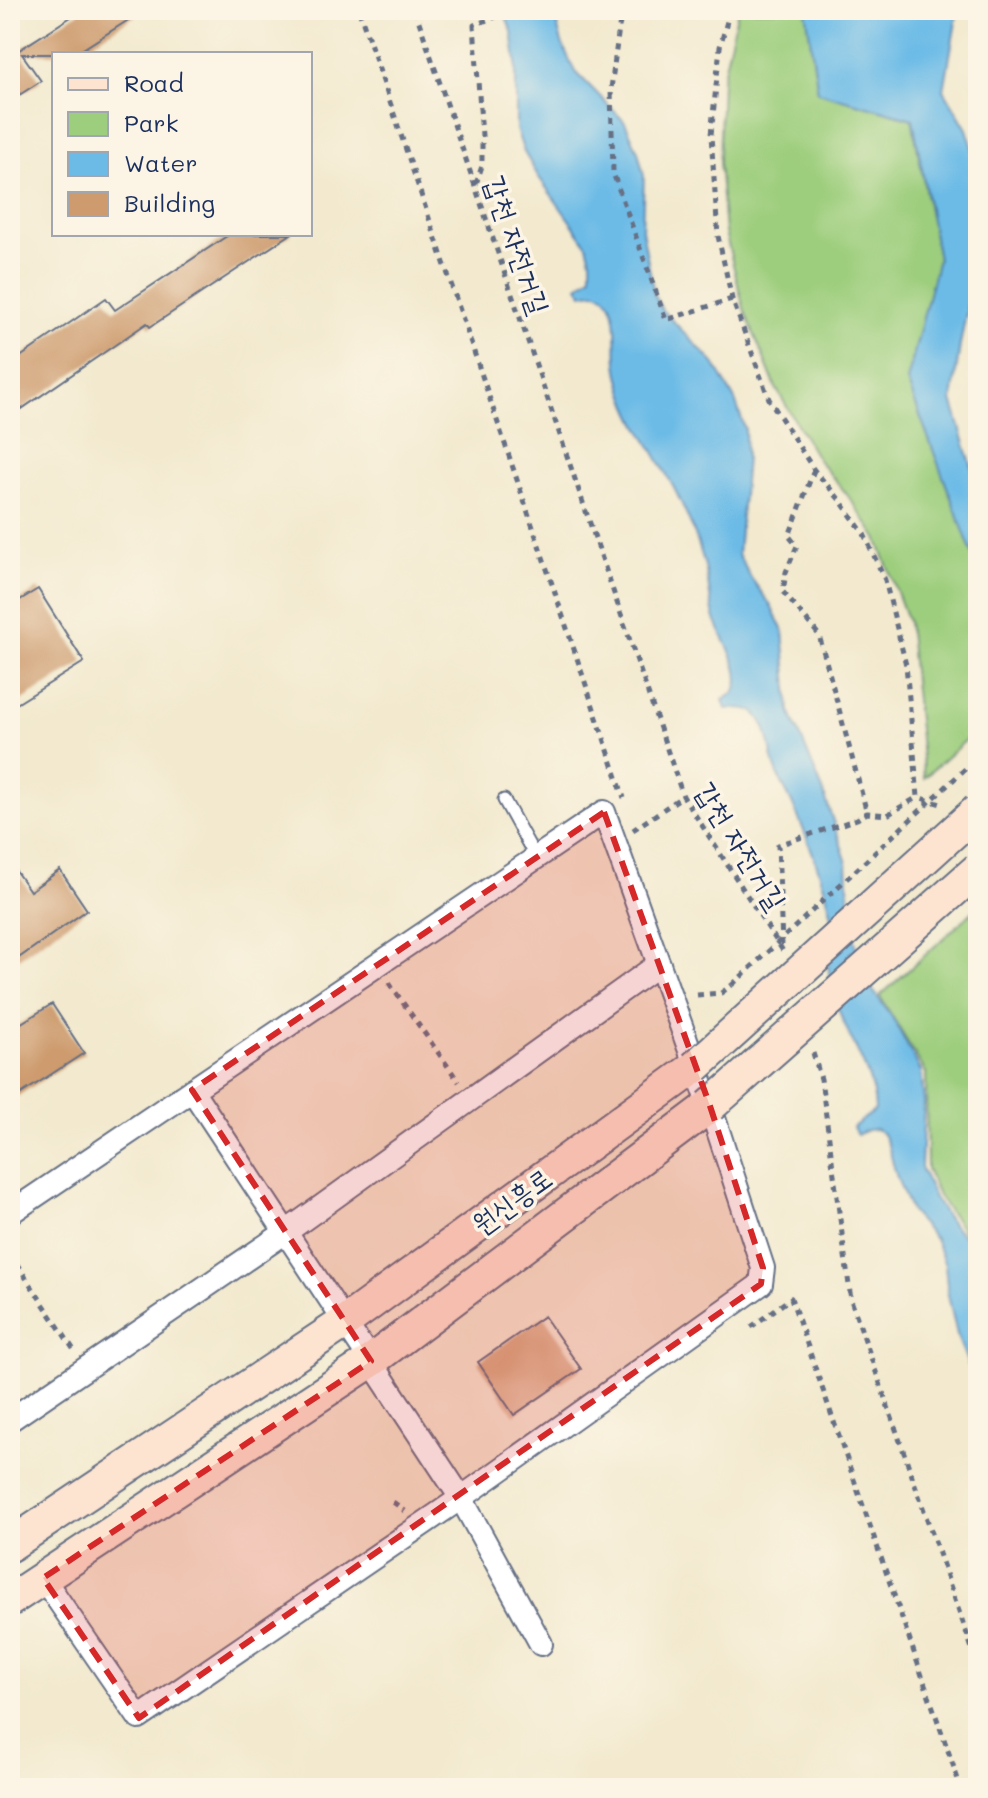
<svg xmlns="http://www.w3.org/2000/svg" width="988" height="1798" viewBox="0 0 988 1798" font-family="Mali,'Poor Story',sans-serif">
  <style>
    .green { fill: #9dce7d; stroke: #5c7e6e; stroke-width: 2 }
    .water { fill: #6cbbe7; stroke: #4475a2; stroke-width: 2 }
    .building { fill: #cd9b6e }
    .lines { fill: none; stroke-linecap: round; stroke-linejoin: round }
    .lane-casing { stroke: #667085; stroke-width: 15 }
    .street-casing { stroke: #667085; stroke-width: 26 }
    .secondary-casing { stroke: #667085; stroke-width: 36 }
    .path { stroke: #667085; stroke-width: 5; stroke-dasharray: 6 6; stroke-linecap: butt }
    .lane { stroke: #fff; stroke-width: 11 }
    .street { stroke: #fff; stroke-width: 22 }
    .secondary { stroke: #fde4d1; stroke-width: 32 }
    .secondary-bridge-casing { stroke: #667085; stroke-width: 36; stroke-linecap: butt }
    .path-bridge { stroke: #667085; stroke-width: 5; stroke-dasharray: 6 6; stroke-linecap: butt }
    .secondary-bridge { stroke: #fde4d1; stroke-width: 32 }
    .marked { fill: #d62828; fill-opacity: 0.2; stroke: #d62828; stroke-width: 6; stroke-dasharray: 16 10; stroke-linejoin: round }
    .labels { text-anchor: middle; stroke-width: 7; stroke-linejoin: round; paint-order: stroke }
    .street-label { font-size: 28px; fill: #1b2f5e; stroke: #fcf5e5 }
  </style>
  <rect width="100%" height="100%" fill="#fcf5e5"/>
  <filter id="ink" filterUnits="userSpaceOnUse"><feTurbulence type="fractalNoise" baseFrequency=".0125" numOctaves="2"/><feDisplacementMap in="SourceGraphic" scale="16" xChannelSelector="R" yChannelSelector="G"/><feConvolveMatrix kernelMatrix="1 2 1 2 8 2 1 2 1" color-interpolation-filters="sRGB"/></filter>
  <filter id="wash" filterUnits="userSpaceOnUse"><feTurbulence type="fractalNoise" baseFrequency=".006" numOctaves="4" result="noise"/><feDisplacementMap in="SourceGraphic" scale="32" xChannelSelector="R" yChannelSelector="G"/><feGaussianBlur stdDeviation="1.8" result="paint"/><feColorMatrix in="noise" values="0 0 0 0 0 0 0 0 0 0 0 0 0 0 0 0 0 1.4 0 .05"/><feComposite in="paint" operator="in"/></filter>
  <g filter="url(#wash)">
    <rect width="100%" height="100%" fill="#f2e9ce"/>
    <g class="green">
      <path d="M738,10h68l12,82 94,27 26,140 -31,122 71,188v160l-54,49 -16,-156 -31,-84 -31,-45 -28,-33 -42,-72 -32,-79 -19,-77 -6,-70 3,-82z"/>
      <path d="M978,907v344l-40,-55 -11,-27 -1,-96 -46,-77z"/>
    </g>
    <g class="water">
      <path d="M503,10h50l9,33 12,27 51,52 13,29 6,25 -2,54 12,64 8,16 52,53 21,37 10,29 1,29 -8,96 13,24 19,26 13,27 7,80 32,77 25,75 3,59 11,42 11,25 20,28 29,54 3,31 -3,65 13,31 17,25 20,21 7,13v127l-5,-8 -15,-37 -10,-44 -3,-30 -10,-26 -24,-27 -14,-34 -9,-33 -5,-11 -7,-5 -9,1 -10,5 -4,-8 22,-17c-1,-42 -33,-78 -43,-120 -2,-9 -4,-21 -4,-30 2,-16 7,-32 3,-48 -9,-36 -24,-76 -39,-109 -5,-11 -12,-22 -16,-34 -7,-18 -5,-41 -21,-56 -7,-6 -19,-5 -29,-4l-3,-9c4,-2 7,-4 10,-7 16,-18 -12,-55 -18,-74 -6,-19 -6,-41 -12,-60 -13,-46 -37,-87 -61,-127 -12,-21 -22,-46 -25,-69 -2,-18 3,-52 -11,-66 -7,-7 -15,-5 -23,-3l-5,-8 13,-10v-16l-4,-15 -49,-69 -14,-24 -8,-23v-68l-4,-30z"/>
      <path d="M806,10h152l-14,80 23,39 10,32 -4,45 2,62 -15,77 -8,55 26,88v81l-71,-188 31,-122 -25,-140 -95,-27z"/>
    </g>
    <g id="blocks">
      <g class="building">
        <path d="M82,10h62l-69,44h-53l19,27 -31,20v-65l9,14z"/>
        <path d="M230,234h61l-141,93 -3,-4 -137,94v-53l96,-66 9,12z"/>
        <path d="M38,589l46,73 -74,46v-102z"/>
        <path d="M10,863l20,28 30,-21 27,40 -77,54z"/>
        <path d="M52,1004l32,49 -74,48v-71z"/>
        <path d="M544,1316l37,53 -67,46 -36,-53z"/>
      </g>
    </g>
  </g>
  <g filter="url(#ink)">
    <use href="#blocks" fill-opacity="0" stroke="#667085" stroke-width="2"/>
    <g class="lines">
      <g class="lane-casing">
        <path id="lane" d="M504,800l32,58"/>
      </g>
      <g class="street-casing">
        <g id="street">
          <path d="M192,1090l269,408 80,146"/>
          <path d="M10,1213l594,-401 106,294 53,162 -2,16 -300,214 -322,220 -96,-140"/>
          <path d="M10,1420l276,-188 373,-268"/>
        </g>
      </g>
      <g class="secondary-casing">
        <g id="secondary">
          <path d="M10,1545l335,-223 350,-255"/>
          <path d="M10,1600l361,-239 339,-255"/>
        </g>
      </g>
      <g class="path">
        <path d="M359,10l265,788"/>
        <path d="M415,10l268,786 100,155"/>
        <path d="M623,10l-4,17 -8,62 2,84 53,147 66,-21"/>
        <path d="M730,10l-10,37 -9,88 7,101 14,63 37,100 45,71 26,30 24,34 21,46 21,85 12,132 23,7"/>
        <path d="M476,184l6,-18v-30l-8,-111 40,-15"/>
        <path d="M814,470l-25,66 8,10 -11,26 -3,20 36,43 48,178"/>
        <path d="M633,830l50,-34"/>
        <path d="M782,945l-4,-100 79,-26 10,-6 20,2 31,-18"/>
        <path d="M389,983l70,99"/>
        <path d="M697,995l24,-2 11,-8"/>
        <path d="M813,1053l8,26 30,221 127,366"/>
        <path d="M10,1254l64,96"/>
        <path d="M751,1327l40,-29 170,490"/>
        <path d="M393,1502l12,9"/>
      </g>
      <use href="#lane" class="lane"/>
      <use href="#street" class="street"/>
      <use href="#secondary" class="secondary"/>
      <g class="secondary-bridge-casing">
        <g id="secondary-bridge">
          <path d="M695,1067l283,-257"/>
          <path d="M710,1106l268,-237"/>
        </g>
      </g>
      <path class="path-bridge" d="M732,985l246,-228"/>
      <use href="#secondary-bridge" class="secondary-bridge"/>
    </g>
  </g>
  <path class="marked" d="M604,812l106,294 53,162 -2,16 -622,434 -96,-140 328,-217 -179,-271z"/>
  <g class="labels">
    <g class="street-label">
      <text transform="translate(517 245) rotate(71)" y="10">갑천 자전거길</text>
      <text transform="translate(741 846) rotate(58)" y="10">갑천 자전거길</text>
      <text transform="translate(512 1201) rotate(-36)" y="10">원신흥로</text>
    </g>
  </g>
  <rect width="988" height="1798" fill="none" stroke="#fcf5e5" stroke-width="40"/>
  <rect x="52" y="52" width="260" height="184" fill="#fcf5e5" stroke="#a2a6af" stroke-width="2"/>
  <rect x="68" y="78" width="40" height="12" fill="#fde4d1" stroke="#a2a6af" stroke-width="2"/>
  <text x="124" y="92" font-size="24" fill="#1b2f5e">Road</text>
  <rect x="68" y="112" width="40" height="24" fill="#9dce7d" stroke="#a2a6af" stroke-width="2"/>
  <text x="124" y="132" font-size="24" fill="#1b2f5e">Park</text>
  <rect x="68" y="152" width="40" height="24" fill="#6cbbe7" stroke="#a2a6af" stroke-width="2"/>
  <text x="124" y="172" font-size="24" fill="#1b2f5e">Water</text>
  <rect x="68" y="192" width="40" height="24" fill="#cd9b6e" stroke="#a2a6af" stroke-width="2"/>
  <text x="124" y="212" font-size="24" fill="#1b2f5e">Building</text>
</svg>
